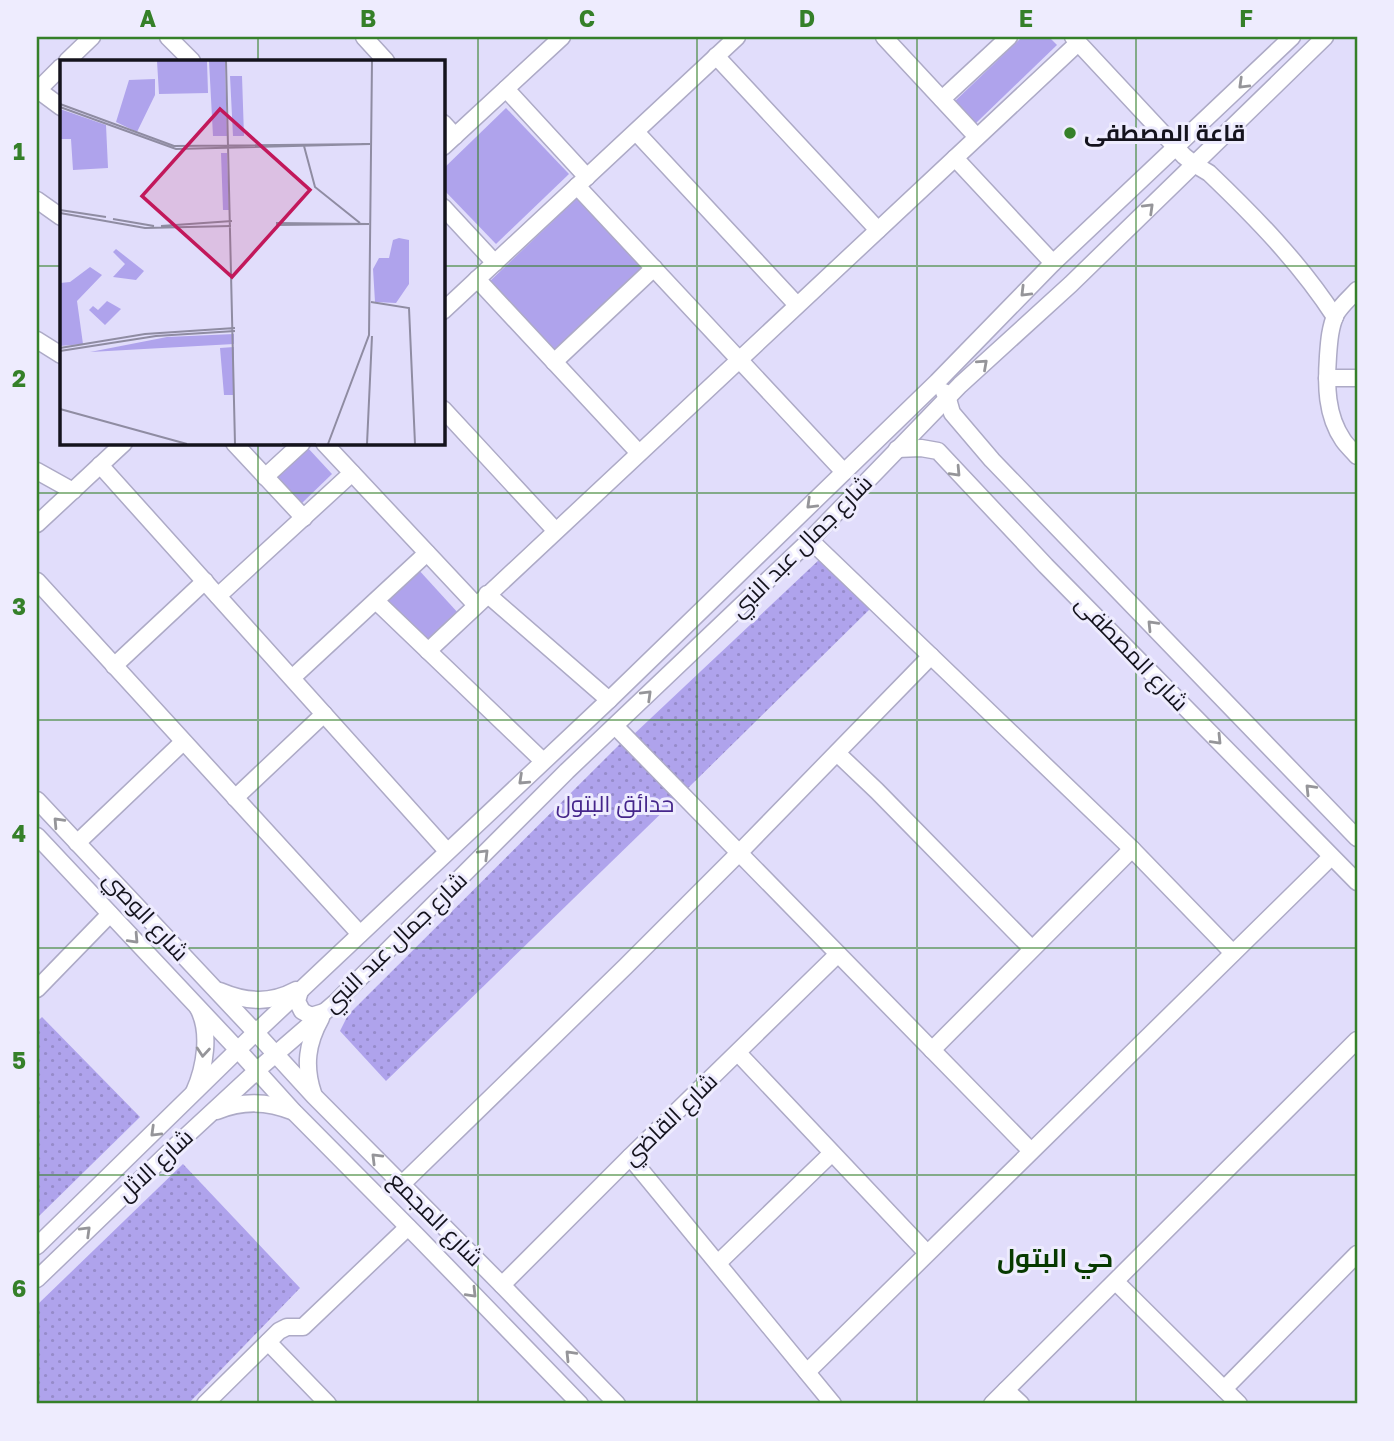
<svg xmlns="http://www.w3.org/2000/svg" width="1394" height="1441" viewBox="0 0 1394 1441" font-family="'Golos Text',Cairo,sans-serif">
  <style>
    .grass { fill: url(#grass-dots) }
    .garden { fill: #afa3ec }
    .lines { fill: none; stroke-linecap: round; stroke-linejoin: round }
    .minor-casing { stroke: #adaac6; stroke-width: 19 }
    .minor { stroke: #fff; stroke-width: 16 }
    .oneway { stroke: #959599 }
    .grid { fill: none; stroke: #358029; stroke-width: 2; stroke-opacity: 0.55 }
    .poi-dot { fill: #358029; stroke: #eeecfe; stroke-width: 2.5 }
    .labels { text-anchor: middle; stroke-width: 6; stroke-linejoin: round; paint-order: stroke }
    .poi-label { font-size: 23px; font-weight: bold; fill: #14131d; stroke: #eeecfe; text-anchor: start }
    .street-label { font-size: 23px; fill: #14131d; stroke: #eeecfe }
    .park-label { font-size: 23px; fill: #45268b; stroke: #eeecfe }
    .quarter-label { font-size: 26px; font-weight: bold; fill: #073a00; stroke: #eeecfe }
    .inset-road { fill: none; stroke: #8f8ca2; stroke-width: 2 }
    .view { fill: #c2185b; fill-opacity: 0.15; stroke: #c2185b; stroke-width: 3.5 }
    .inset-edge { fill: none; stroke: #14131d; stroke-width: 3.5 }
    .neatline { fill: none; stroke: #358029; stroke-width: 2.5 }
    .grid-label { font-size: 23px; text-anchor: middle; font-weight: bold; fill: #358029 }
  </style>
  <defs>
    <pattern id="grass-dots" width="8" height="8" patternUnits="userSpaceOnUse" patternTransform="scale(1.75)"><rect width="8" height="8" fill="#afa3ec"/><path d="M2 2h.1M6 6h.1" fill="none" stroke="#968bca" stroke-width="1.8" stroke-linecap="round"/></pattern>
  </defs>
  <rect width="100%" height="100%" fill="#e1ddfb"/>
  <g class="grass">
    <path d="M821,558l49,51 -184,181 -53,-55z"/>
    <path d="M622,742l55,56 -291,283 -46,-50 8,-16z"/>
    <path d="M42,1017l98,100 -103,101v-196z"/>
    <path d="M183,1164l117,124 -112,116h-151v-99z"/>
  </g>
  <g class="garden">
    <path d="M1022,37h27l8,8 -82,79 -21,-22z"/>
    <path d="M506,108l63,66 -73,70 -53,-55v-20z"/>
    <path d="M577,198l66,70 -88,84 -66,-70z"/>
    <path d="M307,447l25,27 -30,29 -26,-27z"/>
    <path d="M417,568l42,46 -34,30 -41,-45z"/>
  </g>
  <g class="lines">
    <g class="minor-casing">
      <g id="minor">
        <path d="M168,37l24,24"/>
        <path d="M364,37l22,24"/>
        <path d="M884,37l93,100"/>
        <path d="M1073,37l111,119 10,8 15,9c46,44 91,90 126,144"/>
        <path d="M716,56l162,174"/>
        <path d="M67,61l25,-24"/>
        <path d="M506,89l81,88"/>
        <path d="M38,90l23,17"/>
        <path d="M37,91l24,-24"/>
        <path d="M942,99l67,-62"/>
        <path d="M443,123l12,13"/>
        <path d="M636,132l161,173"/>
        <path d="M443,147l119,-110"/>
        <path d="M955,158l98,105"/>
        <path d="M577,186l267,286"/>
        <path d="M37,200l24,17"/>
        <path d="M443,207l52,56"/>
        <path d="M477,279l162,174"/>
        <path d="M1357,290c-7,8 -15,14 -21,24 -6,13 -7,28 -8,42 -2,29 -2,59 15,84 4,6 10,11 14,16"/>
        <path d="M443,311l294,-274"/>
        <path d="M37,340l24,15"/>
        <path d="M554,362l100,-94"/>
        <path d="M1327,378h30"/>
        <path d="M944,392l4,7 4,14 40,47 365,378"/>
        <path d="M443,409l112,121"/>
        <path d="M234,443l70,75"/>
        <path d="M324,443l152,162"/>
        <path d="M897,449l24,-1 17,3 108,115 311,316"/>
        <path d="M100,465l347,386"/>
        <path d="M37,471l36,20"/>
        <path d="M265,477l37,-34"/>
        <path d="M37,524l87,-81"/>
        <path d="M810,540l322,309 101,104"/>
        <path d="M37,581l323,353"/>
        <path d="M487,594l122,106"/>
        <path d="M218,596l134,-123"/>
        <path d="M376,601l167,160"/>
        <path d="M428,651l650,-608"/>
        <path d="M114,666l91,-85"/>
        <path d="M292,678l135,-125"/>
        <path d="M615,726l416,425"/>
        <path d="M837,753l40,38 155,158"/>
        <path d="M235,798l89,-84"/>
        <path d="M37,800l222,236 55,60 188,189 115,119"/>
        <path d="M37,836l201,214 57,63 124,125 161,166"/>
        <path d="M77,843l106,-101"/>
        <path d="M37,989l73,-75"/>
        <path d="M220,991c26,11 50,13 76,-1"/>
        <path d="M300,991l-3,10 5,10 9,5 13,-4"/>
        <path d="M932,1050l200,-201"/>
        <path d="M738,1053l189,200"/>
        <path d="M194,1092c11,-24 17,-60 4,-84"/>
        <path d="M313,1093c-9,-27 -6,-50 8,-75"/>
        <path d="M217,1111c26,-11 51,-10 77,1"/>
        <path d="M630,1157l203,247"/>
        <path d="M402,1184l223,-217 114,-114 192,-197"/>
        <path d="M37,1246l216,-211 356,-335 328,-318 116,-119 239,-226"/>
        <path d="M718,1263l114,-110"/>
        <path d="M37,1279l134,-129 92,-85 73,-63 231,-231 243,-231 150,-155 111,-101 254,-247"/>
        <path d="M1116,1282l123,122"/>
        <path d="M502,1285l128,-128 208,-203"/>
        <path d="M268,1342l60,62"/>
        <path d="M807,1372l524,-515"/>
        <path d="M1224,1389l133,-135"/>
        <path d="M1006,1390l15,14"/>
        <path d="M205,1404l74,-73 8,-4h16l105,-100"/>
        <path d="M992,1404l365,-364"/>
      </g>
    </g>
    <use href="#minor" class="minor"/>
  </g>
  <defs><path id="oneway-chevron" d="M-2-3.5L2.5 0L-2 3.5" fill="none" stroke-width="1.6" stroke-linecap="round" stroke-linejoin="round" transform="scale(1.75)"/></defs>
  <g class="oneway">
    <use href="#oneway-chevron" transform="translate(1243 84) rotate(136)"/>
    <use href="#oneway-chevron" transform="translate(1149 208) rotate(-44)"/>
    <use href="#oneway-chevron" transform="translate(1025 292) rotate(135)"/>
    <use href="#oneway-chevron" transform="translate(983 364) rotate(-42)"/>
    <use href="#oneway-chevron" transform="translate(956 472) rotate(47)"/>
    <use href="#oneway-chevron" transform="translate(811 504) rotate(136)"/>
    <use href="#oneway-chevron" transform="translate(1152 625) rotate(-134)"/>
    <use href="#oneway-chevron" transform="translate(647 695) rotate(-44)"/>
    <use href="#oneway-chevron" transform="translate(1217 740) rotate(46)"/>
    <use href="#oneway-chevron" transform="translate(523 780) rotate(137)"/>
    <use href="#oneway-chevron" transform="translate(1310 789) rotate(-134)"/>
    <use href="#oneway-chevron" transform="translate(58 822) rotate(-133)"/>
    <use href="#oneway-chevron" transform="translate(484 854) rotate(-45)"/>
    <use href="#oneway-chevron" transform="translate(134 939) rotate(47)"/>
    <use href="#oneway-chevron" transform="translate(203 1052) rotate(95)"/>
    <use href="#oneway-chevron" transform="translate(155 1132) rotate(136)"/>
    <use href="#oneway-chevron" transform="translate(376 1158) rotate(-135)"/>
    <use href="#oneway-chevron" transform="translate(86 1231) rotate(-44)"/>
    <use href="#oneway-chevron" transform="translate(472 1293) rotate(46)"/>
    <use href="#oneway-chevron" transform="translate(570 1355) rotate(-134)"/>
  </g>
  <path class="grid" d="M258,37v24M478,37v1367M697,37v1367M917,37v1367M1136,37v1367M37,266h24M443,266h914M258,443v961M37,493h1320M37,720h1320M37,948h1320M37,1175h1320"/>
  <circle class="poi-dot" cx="1070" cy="133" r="7"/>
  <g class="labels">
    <g class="poi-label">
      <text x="1084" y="141">قاعة المصطفى</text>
    </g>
    <g class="street-label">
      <text transform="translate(801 546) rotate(-45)" y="8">شارع جمال عبد النبي</text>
      <text transform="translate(1132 653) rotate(46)" y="8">شارع المصطفى</text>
      <text transform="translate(146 916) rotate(47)" y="8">شارع الوصي</text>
      <text transform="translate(395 942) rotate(-44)" y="8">شارع جمال عبد النبي</text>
      <text transform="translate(670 1119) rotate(-44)" y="8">شارع القاضي</text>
      <text transform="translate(155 1165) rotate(-43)" y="8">شارع الاثل</text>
      <text transform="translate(436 1219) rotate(45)" y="8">شارع المجمع</text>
    </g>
    <g class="park-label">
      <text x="615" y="812">حدائق البتول</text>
    </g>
    <g class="quarter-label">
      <text x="1055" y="1267">حي البتول</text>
    </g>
  </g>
  <g transform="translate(60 60)">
    <rect width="385" height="385" fill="#e1ddfb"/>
    <path d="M97,1h50l1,32 -49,1zM149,1h16l2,75h-14zM170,16h12l2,60h-11zM95,19v16l-18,37 -21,-10 13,-42zM0,49l46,16 2,43 -35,2 -2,-31h-11zM161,93h6l2,57h-6zM339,178l10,2v44l-13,19 -21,-1 -2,-33 6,-11h10l4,-18zM56,189l28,22 -8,9 -23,-3 12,-13 -12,-12zM30,207l12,8 -25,26 6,43 -23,2v-63l10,-1zM47,241l14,8 -16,16 -16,-15 4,-4 5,4z" fill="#afa3ec"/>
    <path d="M174,274v10l-144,8 77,-15zM174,287v48h-10l-4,-47z" fill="#afa3ec"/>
    <path class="inset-road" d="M166,1l9,383M0,44l114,42 196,-2 -194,5 -116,-42M244,86l11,41 45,36M0,150l46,7M0,153l85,15 86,-2M53,159l41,7M216,163l93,1 -93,1M101,166l71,-5M311,242l38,6 6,136M0,288l85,-14 90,-6M0,291l96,-15 79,-5M0,349l127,35M222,384h34M268,384l41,-109 3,-274M307,384l5,-108"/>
    <path class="view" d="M160,49l90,81 -78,87 -90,-81z"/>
    <rect width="385" height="385" class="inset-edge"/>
  </g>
  <rect width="1394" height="1441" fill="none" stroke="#eeecfe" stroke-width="77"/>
  <rect x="38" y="38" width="1318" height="1364" class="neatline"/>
  <g class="grid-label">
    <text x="148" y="27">A</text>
    <text x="368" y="27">B</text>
    <text x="587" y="27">C</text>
    <text x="807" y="27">D</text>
    <text x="1026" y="27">E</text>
    <text x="1246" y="27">F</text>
    <text x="19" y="160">1</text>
    <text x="19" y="387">2</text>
    <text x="19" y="615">3</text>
    <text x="19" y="842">4</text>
    <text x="19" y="1069">5</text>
    <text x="19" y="1297">6</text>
  </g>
</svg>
